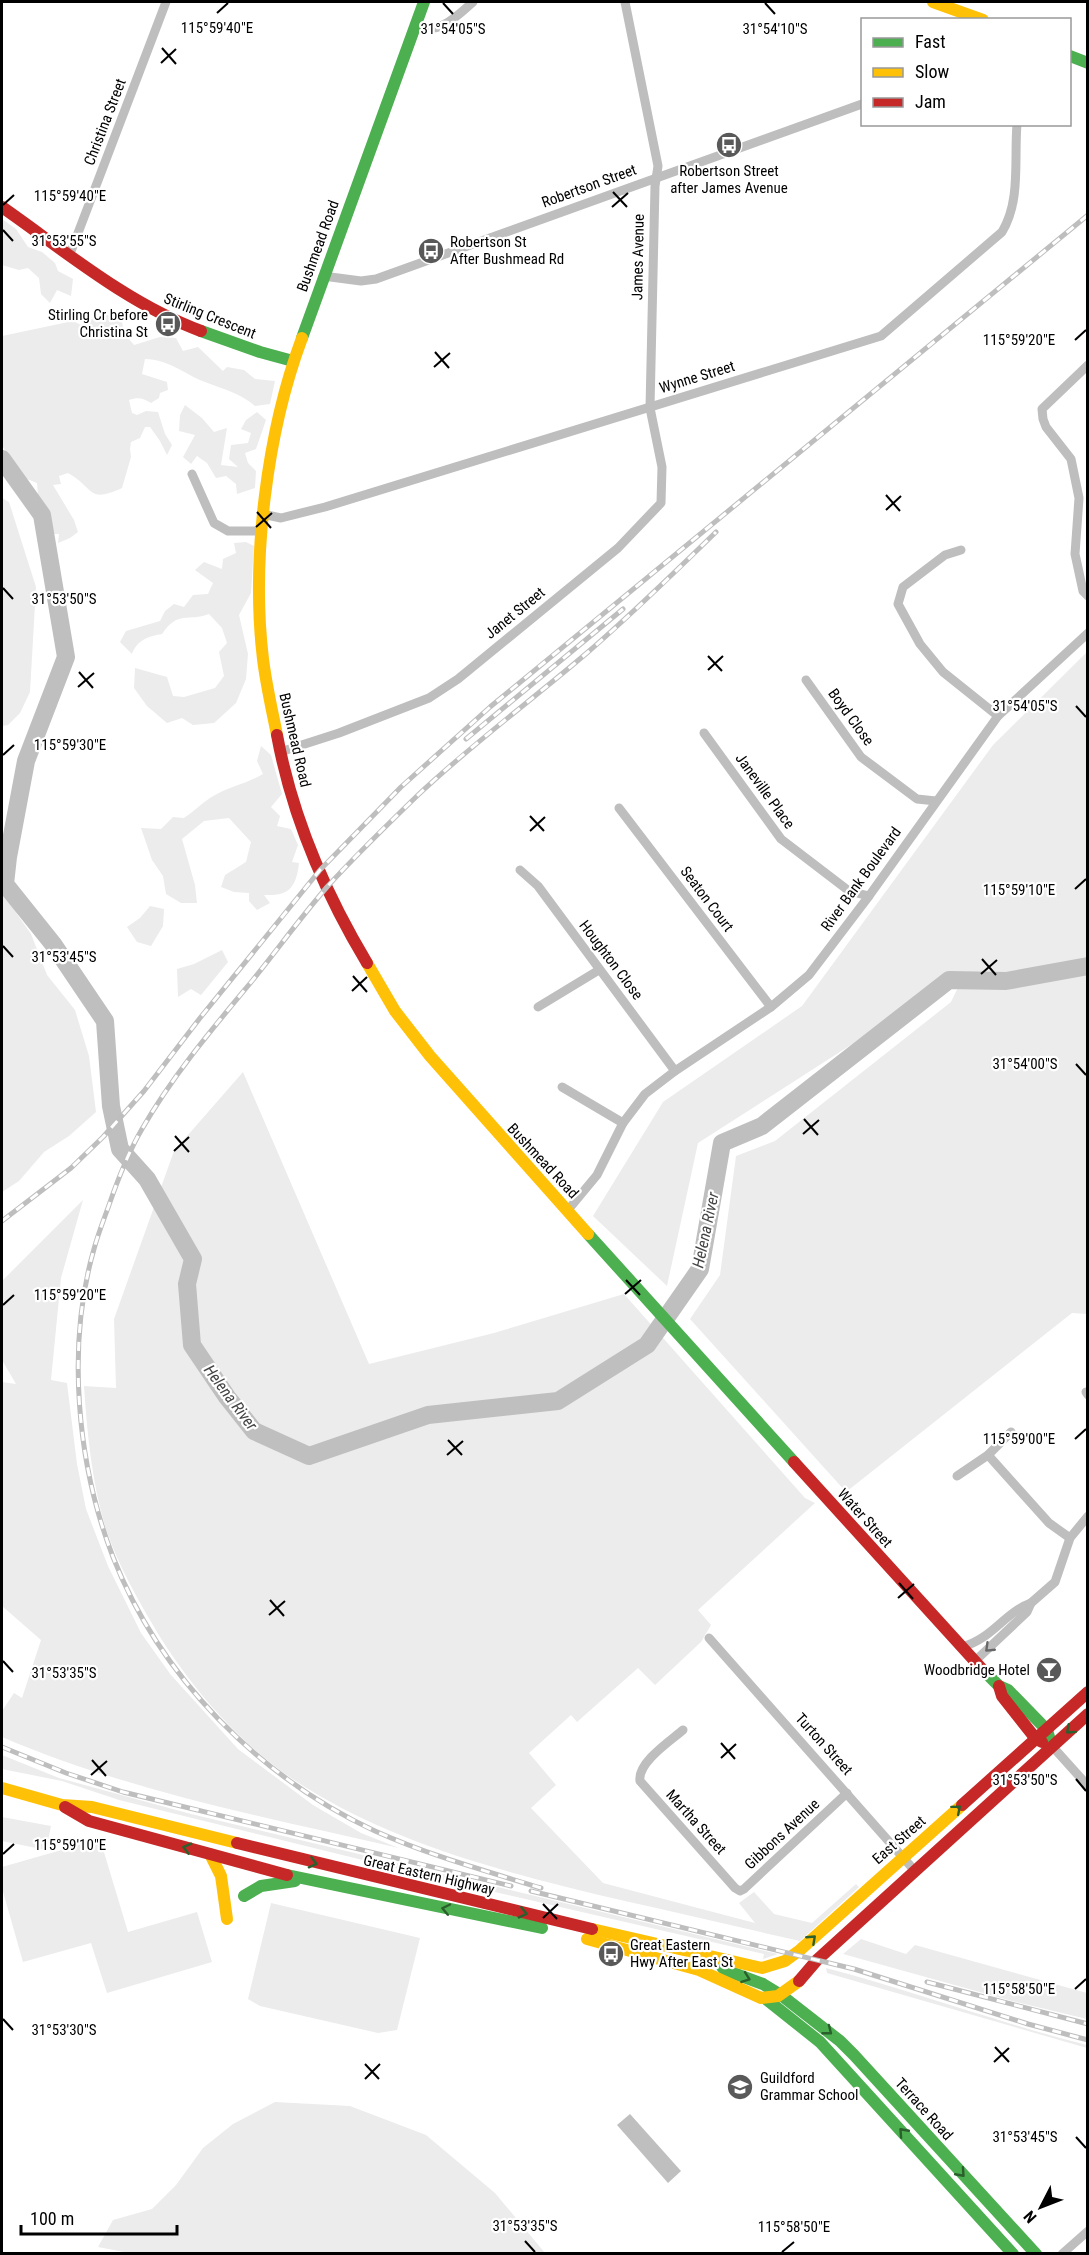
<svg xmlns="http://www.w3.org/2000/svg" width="1089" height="2255" viewBox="0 0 1089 2255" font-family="'Roboto Condensed',sans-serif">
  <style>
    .green { fill: #ececec }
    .water { fill: #bfbfbf }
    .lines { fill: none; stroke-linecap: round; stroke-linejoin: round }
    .river { stroke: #bfbfbf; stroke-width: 18 }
    .street { stroke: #bebebe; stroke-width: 9 }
    .fast { stroke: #4caf50; stroke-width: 12 }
    .slow { stroke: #ffc107; stroke-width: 12 }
    .jam { stroke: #c62828; stroke-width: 12 }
    .rail-casing { stroke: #bebebe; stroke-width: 5 }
    .rail { stroke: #fff; stroke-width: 3; stroke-dasharray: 9; stroke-linecap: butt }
    .oneway { stroke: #686868 }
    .oneway2 { stroke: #2a602c }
    .ticks { fill: none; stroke: #000; stroke-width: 2 }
    .labels { text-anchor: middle; stroke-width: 4.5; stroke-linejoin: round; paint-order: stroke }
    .street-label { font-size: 15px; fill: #000; stroke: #fff }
    .poi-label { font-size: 15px; fill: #000; stroke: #fff; text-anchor: start }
    .water-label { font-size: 16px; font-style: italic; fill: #444; stroke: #fff }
    .ticks-label { font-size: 15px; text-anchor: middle; fill: #000; stroke: #fff; stroke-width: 4.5; stroke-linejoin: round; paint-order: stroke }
  </style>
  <rect width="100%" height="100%" fill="#fff"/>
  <g class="green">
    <path d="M2,219l14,10 12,18 14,5 13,11 3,8 15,8 -2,17 -14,-6 -7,13 -9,-9 -2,-16 -11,-10 -9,2 -17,-5z"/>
    <path d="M96,313l13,2 13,7 2,11 10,12 26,-8 16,1 7,13 15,-4 25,24 4,-4 17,3 11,9 20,2 -5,23 -15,2c-15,-13 -32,-17 -50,-24 -21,-8 -37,-23 -60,-23l-3,15 25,8 1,8 -8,3 -1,5 -8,5c-8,-5 -13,-6 -22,-3l3,13 5,2 9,-4 12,1 7,22 7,11 -5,10 -7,-14 -10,-14h-5l-5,11 -9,4 -1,7 1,8 -9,31c-35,16 -27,0 -54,-15l-9,3 2,8 -8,1 21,35 4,12 -8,6 -12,5 1,-9h-7l-5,-26 -9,-13 -1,-12 -10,-4 -14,-15 -10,-17 -1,-111 71,-15 8,4 11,-6z"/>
    <path d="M185,405l17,13 12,14 13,-4 -6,37 17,2 -9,-8 2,-14 17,-2 3,-10 -10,-4 5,-9 11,-8 9,8 -10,29 -11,4 3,10 8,8 -1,17 -18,6 -1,-10 -10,-8 -10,2 -9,-15 -10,-7 -6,8 -8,-7 12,-22 -16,-4 1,-16z"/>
    <path d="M2,498l7,4 27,85 -6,105 -10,21 -12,12 -6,1z"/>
    <path d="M246,542l8,4 -3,47 -12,22 9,39 -2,25 -10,24 -22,20 -21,2 -11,-7 -15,5 -20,-17 -13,-18 1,-20 32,9 6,19 11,1 31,-9 9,-12 -5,-24 8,-9 -5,-15 -13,-14c-21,8 -31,-4 -47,20 -13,2 -25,6 -30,20l-12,-12 6,-11 34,-10 5,-10 9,-7 10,3 9,-12 15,-1 5,-11 -18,-13 9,-8 18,7 1,-10 13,-6 -2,-10z"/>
    <path d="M1087,652v662l-15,-1 -226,179 -156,-173 30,-44 16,-119 39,-15 176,-139 15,-31 -268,172 -31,143 -74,-70 70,-114 139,-96 191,-261z"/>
    <path d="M261,746l10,9 11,39 -11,13 9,9 -3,10 14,3 7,16 -6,17 7,1c-3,25 -10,33 -35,32l6,8 -13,7 -8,-9v-8l-15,-1 -13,-5 4,-12 21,-13 5,-20 -22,-24 -25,3 -22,18 13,46 2,18h-16l-15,-9 -3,-18 -11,-16 -11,-32 20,1 12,-12 11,1c9,-6 17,-14 26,-20 17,-11 36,-14 53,-24l-6,-13z"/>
    <path d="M2,881l15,33 14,20 16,41 28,35 14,46 7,56 -27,24 -25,16 -25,29 -17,11z"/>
    <path d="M150,906l14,3 -1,17 -12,20 -14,-4 -10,-15 13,-9z"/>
    <path d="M222,950l6,12 -27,33 -10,-6 -13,8 -1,-28 17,-5z"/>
    <path d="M243,1072l126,292 125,-31 130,-39 181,204 10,5 -117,107 13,15 -10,17 -46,43 -17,-17 -61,54 -6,-7 -42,38 27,32 -25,23 72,75 152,40 -16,-20 15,-11 20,22 38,9 44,-39 3,3 -59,54c-58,-13 -117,-27 -175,-40 -110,-26 -224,-54 -320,-114 -59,-36 -112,-96 -148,-155 -19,-32 -39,-67 -51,-103 -14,-45 -19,-97 -22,-143l32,2 -2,-69 60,-168z"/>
    <path d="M83,1200l-22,78 -10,102 16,3 10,81 9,45 22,57 33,67 30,42 67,74 75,56 48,28 38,15c-134,-31 -271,-57 -397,-111v-26l12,-18 8,5 19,-58 -39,-34v-224l14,2 -14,-24v-79z"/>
    <path d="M2,1755l57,23 132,36 587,140 -15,5 1,-5 -300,-69 -345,-85 -57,-19 -60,-12z"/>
    <path d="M2,1817l49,9 -5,24 -44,-9z"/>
    <path d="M100,1839l28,93 69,-20 15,50 -105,31 -16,-50 -68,19 -21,-74v-21z"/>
    <path d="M271,1903l149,35 -23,92 -19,3 -118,-27 -12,-7z"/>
    <path d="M861,1939l45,15 9,-9 172,48v26l-75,-18 -169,-47z"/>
    <path d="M826,1968c88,23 173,55 261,77v3l-260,-75z"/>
    <path d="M275,2102l75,4 76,29 69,58 50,60 -411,1 -36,-7 15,-27 39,-11 24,-24 27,-37 30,-24z"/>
  </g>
  <path class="water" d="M630,2114l51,57 -13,12 -51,-58z"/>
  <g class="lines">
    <path class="river" d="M2,459l40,56 24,142 -40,104 -18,96 -3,27 48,60 52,77 6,85 9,43 27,30 46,80 -6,25 5,61 35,52 27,34 55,25 119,-41 130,-14 89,-56 53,-76 22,-126 40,-17 187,-146 57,1 82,-15"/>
    <g class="street">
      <path d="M416,25c22,12 42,-10 57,-23"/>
      <path d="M70,254l96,-252"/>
      <path d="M323,276l38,5 15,-2 486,-175"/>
      <path d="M1088,365l-46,44 1,10 3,8 25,32 8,39 -4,56 8,37 5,5"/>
      <path d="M192,474l22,49 14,8h33"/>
      <path d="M262,514l19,4 44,-11 556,-171 121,-104c19,-31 12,-72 15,-108"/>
      <path d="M806,680l55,77 56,42 19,2"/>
      <path d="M998,716l90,-83"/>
      <path d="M704,733l77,106 68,52 20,5"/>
      <path d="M280,752l59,-19 90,-35 29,-19 160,-131 43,-45 1,-36 -12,-59 5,-222 3,-20 -33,-164"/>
      <path d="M619,808l152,199"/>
      <path d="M520,870l18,16 137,185"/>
      <path d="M538,1007l61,-37"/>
      <path d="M562,1087l61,36"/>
      <path d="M568,1210l29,-35 26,-52 22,-29 30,-23 96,-64 38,-32 60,-79 129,-180 -55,-44 -23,-28 -22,-40 5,-17 42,-32 16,-5"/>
      <path d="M1086,1392l2,3"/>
      <path d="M988,1455l61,68 21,15"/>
      <path d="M957,1476l31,-21 23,-23"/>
      <path d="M709,1638l206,233"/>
      <path d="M962,1647c30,-8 42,-34 69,-44"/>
      <path d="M975,1661l52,-49 4,-9 24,-21 15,-44 18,-22"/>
      <path d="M683,1730c-13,11 -46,33 -43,51l95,107 5,3 4,-2 103,-96"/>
      <path d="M1052,1746l36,40"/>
      <path d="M1062,2254l26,-23"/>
    </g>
    <g class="fast">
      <path d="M1070,56l18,7"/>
      <path d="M201,331l59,21 33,9"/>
      <path d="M302,338l122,-336"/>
      <path d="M588,1234l206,228"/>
      <path d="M982,1669l17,17 9,4 39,40 2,7"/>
      <path d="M287,1875l255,53"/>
      <path d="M244,1896l17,-10 34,-5"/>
      <path d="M722,1967l3,3 38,14 18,11"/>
      <path d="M781,1995l59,46 14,14 182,199"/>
      <path d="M766,1999l54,43 193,212"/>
    </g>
    <g class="slow">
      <path d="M933,2l50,18"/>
      <path d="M277,735c-5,-25 -11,-51 -14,-76 -12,-100 4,-227 39,-321"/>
      <path d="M367,963l28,48 35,45 158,178"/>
      <path d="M2,1788l60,17 30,2 145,36"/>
      <path d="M210,1854l11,22 6,43"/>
      <path d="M592,1929l170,39 23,-7 15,-11 162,-145"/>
      <path d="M587,1939l112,31 62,28 17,-2 21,-15"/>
    </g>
    <g class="jam">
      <path d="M2,207c63,44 126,97 199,124"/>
      <path d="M277,735c15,81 48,158 90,228"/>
      <path d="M794,1462l188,207"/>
      <path d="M999,1686l3,10 34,43 6,3"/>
      <path d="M962,1805l126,-113"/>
      <path d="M65,1807l24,14 198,54"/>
      <path d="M237,1843l355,86"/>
      <path d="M799,1981l18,-21 271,-246"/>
    </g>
    <g class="rail-casing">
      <g id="rail">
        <path d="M466,739l157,-130"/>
        <path d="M2,1221l69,-53 32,-31 41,-46 56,-73 120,-148 81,-83 89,-80 598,-492"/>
        <path d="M2,1747l64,26 57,19 388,94"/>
        <path d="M541,1888c-55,-17 -113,-33 -166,-57 -116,-54 -215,-154 -262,-274 -36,-93 -47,-211 -19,-308 4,-15 10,-30 15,-44 9,-26 19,-52 33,-76 31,-54 71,-101 110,-148 25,-31 49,-64 75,-94 29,-32 60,-62 91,-92 54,-51 114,-95 170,-143 44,-38 86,-79 128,-120"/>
        <path d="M531,1891l323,78 174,55 60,16"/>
        <path d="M927,1982l161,42"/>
      </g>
    </g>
    <use href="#rail" class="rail"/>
  </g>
  <defs><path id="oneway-chevron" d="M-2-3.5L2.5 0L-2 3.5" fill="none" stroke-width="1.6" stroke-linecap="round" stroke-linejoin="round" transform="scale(1.5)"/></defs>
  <use class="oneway" href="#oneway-chevron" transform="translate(989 1648) rotate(136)"/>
  <g class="oneway2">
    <use href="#oneway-chevron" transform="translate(1070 1730) rotate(138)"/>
    <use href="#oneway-chevron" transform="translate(957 1809) rotate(-40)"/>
    <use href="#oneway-chevron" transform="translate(187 1848) rotate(-165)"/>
    <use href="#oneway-chevron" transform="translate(313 1863) rotate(14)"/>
    <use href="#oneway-chevron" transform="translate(446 1909) rotate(-168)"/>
    <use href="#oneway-chevron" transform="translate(523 1913) rotate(13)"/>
    <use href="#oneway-chevron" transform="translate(812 1939) rotate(-43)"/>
    <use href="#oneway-chevron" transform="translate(746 1978) rotate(20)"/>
    <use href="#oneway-chevron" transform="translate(828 2031) rotate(38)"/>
    <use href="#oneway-chevron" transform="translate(903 2132) rotate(-132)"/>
    <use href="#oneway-chevron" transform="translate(961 2173) rotate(48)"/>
  </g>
  <path class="ticks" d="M443,3l10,11M765,3l10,11M217,13l11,-10M162,48l14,16M161,63l15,-14M613,192l14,15M3,205l11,-10M612,207l16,-14M3,230l10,11M1075,340l11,-10M435,352l14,16M434,367l16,-14M886,495l14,16M886,510l15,-14M257,512l14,16M256,527l16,-14M3,588l10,11M708,656l14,15M708,670l15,-14M79,672l14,16M78,687l16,-14M1076,706l10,11M3,755l11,-10M530,816l14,15M530,831l15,-14M1075,889l11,-10M3,946l10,11M982,959l14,16M981,974l16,-14M353,976l14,16M352,991l15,-14M1076,1064l10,11M804,1119l14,16M803,1134l16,-14M175,1136l14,16M174,1151l15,-14M626,1280l14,15M625,1294l16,-14M3,1305l11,-10M1075,1439l11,-10M448,1440l14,15M447,1455l16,-14M899,1583l14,16M898,1598l16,-14M270,1600l14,16M269,1615l16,-14M3,1661l10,11M721,1743l14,16M721,1758l15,-14M92,1760l14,16M91,1775l16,-14M1076,1779l10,12M3,1854l11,-10M543,1904l14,15M543,1918l15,-14M1075,1989l11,-10M3,2019l10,11M995,2047l14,15M994,2062l15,-14M365,2064l14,15M365,2079l15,-15M1076,2137l10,11M525,2241l10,11M782,2252l12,-10"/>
  <defs>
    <g id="bus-disc" transform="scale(1.35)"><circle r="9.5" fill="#595959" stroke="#fff"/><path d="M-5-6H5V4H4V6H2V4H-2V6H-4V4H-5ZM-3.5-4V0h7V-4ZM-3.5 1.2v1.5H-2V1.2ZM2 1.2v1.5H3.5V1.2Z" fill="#fff"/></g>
    <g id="bar-disc" transform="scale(1.35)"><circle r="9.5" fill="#595959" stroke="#fff"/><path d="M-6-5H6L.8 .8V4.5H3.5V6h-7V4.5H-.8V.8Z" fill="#fff"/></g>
    <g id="school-disc" transform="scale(1.35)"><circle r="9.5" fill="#595959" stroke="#fff"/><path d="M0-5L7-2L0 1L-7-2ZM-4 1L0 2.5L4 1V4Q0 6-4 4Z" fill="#fff"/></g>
  </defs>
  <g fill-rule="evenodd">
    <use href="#bus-disc" x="729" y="145"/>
    <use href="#bus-disc" x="431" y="251"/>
    <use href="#bus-disc" x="168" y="324"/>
    <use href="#bar-disc" x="1049" y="1670"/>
    <use href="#bus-disc" x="611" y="1954"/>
    <use href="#school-disc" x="740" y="2087"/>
  </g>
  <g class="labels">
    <g class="street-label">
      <text transform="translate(105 122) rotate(-69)" y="5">Christina Street</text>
      <text transform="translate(589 186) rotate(-20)" y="5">Robertson Street</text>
      <text transform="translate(318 246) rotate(-70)" y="5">Bushmead Road</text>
      <text transform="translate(638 257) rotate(-89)" y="5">James Avenue</text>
      <text transform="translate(210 316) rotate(22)" y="5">Stirling Crescent</text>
      <text transform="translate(697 377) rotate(-17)" y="5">Wynne Street</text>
      <text transform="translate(515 613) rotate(-39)" y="5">Janet Street</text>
      <text transform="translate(851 717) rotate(54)" y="5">Boyd Close</text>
      <text transform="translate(295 740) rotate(77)" y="5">Bushmead Road</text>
      <text transform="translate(765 791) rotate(54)" y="5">Janeville Place</text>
      <text transform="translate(861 879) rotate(-54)" y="5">River Bank Boulevard</text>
      <text transform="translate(707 899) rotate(53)" y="5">Seaton Court</text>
      <text transform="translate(611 960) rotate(53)" y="5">Houghton Close</text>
      <text transform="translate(543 1161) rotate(47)" y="5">Bushmead Road</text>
      <text transform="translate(865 1518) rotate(48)" y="5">Water Street</text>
      <text transform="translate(824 1744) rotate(48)" y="5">Turton Street</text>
      <text transform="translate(696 1822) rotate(48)" y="5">Martha Street</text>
      <text transform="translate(782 1834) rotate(-43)" y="5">Gibbons Avenue</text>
      <text transform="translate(899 1840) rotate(-41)" y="5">East Street</text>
      <text transform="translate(429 1875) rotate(13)" y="5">Great Eastern Highway</text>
      <text transform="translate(924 2109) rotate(48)" y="5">Terrace Road</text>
    </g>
    <g class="poi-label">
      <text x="729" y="176" text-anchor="middle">Robertson Street<tspan x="729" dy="17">after James Avenue</tspan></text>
      <text x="450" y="247">Robertson St<tspan x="450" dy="17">After Bushmead Rd</tspan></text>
      <text x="148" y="320" text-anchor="end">Stirling Cr before<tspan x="148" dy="17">Christina St</tspan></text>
      <text x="1030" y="1675" text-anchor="end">Woodbridge Hotel</text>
      <text x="630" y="1950">Great Eastern<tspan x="630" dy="17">Hwy After East St</tspan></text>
      <text x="760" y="2083">Guildford<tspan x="760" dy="17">Grammar School</tspan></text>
    </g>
    <g class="water-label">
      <text transform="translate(705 1230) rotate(-78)" y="6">Helena River</text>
      <text transform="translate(231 1397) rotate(53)" y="6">Helena River</text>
    </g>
  </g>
  <g class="ticks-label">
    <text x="217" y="33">115°59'40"E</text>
    <text x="453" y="34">31°54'05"S</text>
    <text x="775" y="34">31°54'10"S</text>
    <text x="70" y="201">115°59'40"E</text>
    <text x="64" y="246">31°53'55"S</text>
    <text x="1019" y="345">115°59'20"E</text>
    <text x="64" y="604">31°53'50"S</text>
    <text x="1025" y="711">31°54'05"S</text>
    <text x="70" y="750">115°59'30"E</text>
    <text x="1019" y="895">115°59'10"E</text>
    <text x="64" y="962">31°53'45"S</text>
    <text x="1025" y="1069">31°54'00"S</text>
    <text x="70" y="1300">115°59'20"E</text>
    <text x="1019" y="1444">115°59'00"E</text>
    <text x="64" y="1678">31°53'35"S</text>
    <text x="1025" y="1785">31°53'50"S</text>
    <text x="70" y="1850">115°59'10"E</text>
    <text x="1019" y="1994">115°58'50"E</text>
    <text x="64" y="2035">31°53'30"S</text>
    <text x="1025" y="2142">31°53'45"S</text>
    <text x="525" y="2231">31°53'35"S</text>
    <text x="794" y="2232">115°58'50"E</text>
  </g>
  <rect width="1089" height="2255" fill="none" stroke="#000000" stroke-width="6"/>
  <rect x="861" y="18" width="210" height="108" fill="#ffffff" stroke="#999999" stroke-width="1.5"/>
  <rect x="873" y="38" width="30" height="9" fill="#4caf50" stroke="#999999" stroke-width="1.5"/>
  <text x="915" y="48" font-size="18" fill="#000000">Fast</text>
  <rect x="873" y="68" width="30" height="9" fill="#ffc107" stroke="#999999" stroke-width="1.5"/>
  <text x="915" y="78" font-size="18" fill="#000000">Slow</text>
  <rect x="873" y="98" width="30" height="9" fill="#c62828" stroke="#999999" stroke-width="1.5"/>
  <text x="915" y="108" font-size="18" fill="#000000">Jam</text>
  <g transform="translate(1041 2207) rotate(228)" stroke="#ffffff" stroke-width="4.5" paint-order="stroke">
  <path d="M0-4.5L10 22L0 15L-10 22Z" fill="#000000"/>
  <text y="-9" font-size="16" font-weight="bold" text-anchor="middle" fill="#000000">N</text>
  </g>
  <path d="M21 2225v9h156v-9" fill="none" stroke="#000000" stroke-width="3"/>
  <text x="30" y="2225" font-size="18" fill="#000000" stroke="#ffffff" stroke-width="4.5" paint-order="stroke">100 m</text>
</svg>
